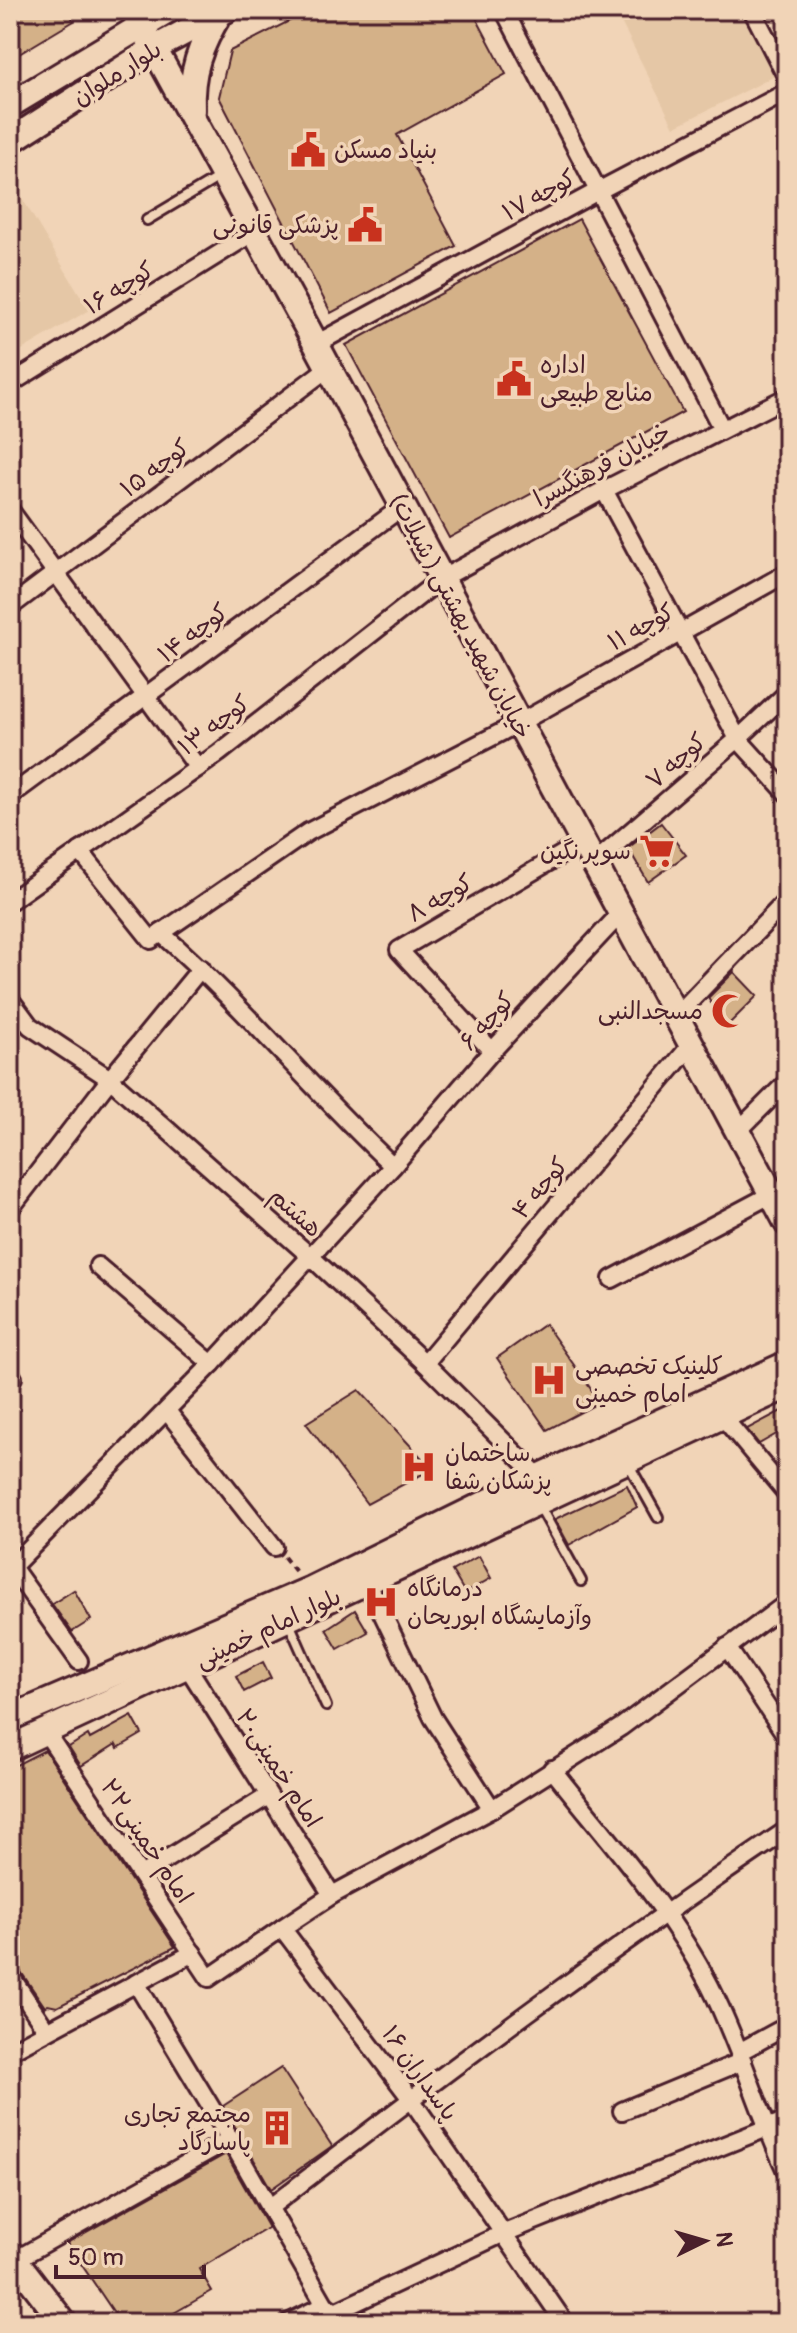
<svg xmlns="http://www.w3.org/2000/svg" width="797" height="2333" viewBox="0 0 797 2333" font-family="Pangolin,'Playpen Sans Arabic',sans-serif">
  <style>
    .built { fill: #e5c7a6 }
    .building { fill: #d4b188; stroke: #4a1f2b; stroke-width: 2 }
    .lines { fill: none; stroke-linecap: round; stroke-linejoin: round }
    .lane-casing { stroke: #4a1f2b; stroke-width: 14 }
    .street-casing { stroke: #4a1f2b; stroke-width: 22 }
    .secondary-casing { stroke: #4a1f2b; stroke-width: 30 }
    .path { stroke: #4a1f2b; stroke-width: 4; stroke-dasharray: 6 6; stroke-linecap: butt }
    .lane { stroke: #f1d4b7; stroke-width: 8 }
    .street { stroke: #f1d4b7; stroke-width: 16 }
    .secondary { stroke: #f1d4b7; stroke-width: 24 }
    .labels { text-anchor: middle; stroke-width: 7; stroke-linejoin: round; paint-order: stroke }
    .street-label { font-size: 24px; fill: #4a1f2b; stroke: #f1d4b7 }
    .poi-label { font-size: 24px; fill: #4a1f2b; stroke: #f1d4b7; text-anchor: start }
  </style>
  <rect width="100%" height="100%" fill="#f1d4b7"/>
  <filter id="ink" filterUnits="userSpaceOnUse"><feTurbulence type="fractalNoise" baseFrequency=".0125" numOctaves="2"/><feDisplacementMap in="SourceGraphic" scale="16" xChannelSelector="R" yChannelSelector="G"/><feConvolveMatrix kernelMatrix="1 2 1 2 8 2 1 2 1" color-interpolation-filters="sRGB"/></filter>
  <g filter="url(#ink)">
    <g class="built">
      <path d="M615,10h126l34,66 -101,51z"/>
      <path d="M10,178l79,132 -79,47z"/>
    </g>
    <g class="building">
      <path d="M10,10h57l7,11 -60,36 -4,-17z"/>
      <path d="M311,10h161l34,64 -109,61 59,111 -125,67 -112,-216 11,-46z"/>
      <path d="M579,219l104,193 -234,126 -103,-193z"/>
      <path d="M661,823l25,32 -38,27 -20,-34z"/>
      <path d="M734,972l23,24 -31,31 -18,-29z"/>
      <path d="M545,1324l55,78 -53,28 -50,-72z"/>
      <path d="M359,1390l73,79 -65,35 -61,-81z"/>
      <path d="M787,1408v20l-28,16 -12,-15z"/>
      <path d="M627,1485l10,22 -68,38 -14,-26z"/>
      <path d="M479,1556l12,22 -26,15 -13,-22z"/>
      <path d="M74,1590l17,30 -19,12 -20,-28z"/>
      <path d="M355,1610l13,22 -30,17 -12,-20z"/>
      <path d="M263,1662l8,16 -27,14 -8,-16z"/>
      <path d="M132,1716l10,18 -24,14 -2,-4 -35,22 -12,-19 19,-12 2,4z"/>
      <path d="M45,1750l130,197 -118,60 -9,-2 -3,2 -26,-38 -9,-5v-196z"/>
      <path d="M281,2068l51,78 -61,43 -48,-83z"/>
      <path d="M226,2154l42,74 -69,41 13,22 -38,22 7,10h-60l-54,-80z"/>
    </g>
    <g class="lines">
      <g class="lane-casing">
        <g id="lane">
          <path d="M147,220l72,-43"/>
          <path d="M629,1465l29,52"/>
          <path d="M539,1505l42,76"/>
          <path d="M289,1623l37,83"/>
        </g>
      </g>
      <g class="street-casing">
        <g id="street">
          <path d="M504,10l218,419"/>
          <path d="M752,10l35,68"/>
          <path d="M316,344l282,-153 189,-99"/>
          <path d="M10,384l244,-152"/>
          <path d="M604,490l134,249 49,54"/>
          <path d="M10,510l188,258"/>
          <path d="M10,607l318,-239"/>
          <path d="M10,796l392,-289"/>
          <path d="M80,851l71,89 157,-108 211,-109 268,-150"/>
          <path d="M594,863l144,-124 49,-46"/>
          <path d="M10,901l209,-148 222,-174 163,-89 183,-93"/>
          <path d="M161,933c82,72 152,158 232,233"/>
          <path d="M10,999l20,27 80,53 201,178 114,106 114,114"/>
          <path d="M676,1016l111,-116"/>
          <path d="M492,1051l-93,-101 184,-108"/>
          <path d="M738,1131l49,-49"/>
          <path d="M10,1209l100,-130 91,-111"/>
          <path d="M98,1266l114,98"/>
          <path d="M612,1279l160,-85"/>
          <path d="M425,1363l266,-318"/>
          <path d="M10,1374l3,4 -3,4"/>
          <path d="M167,1411l107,136"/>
          <path d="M722,1416l65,78"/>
          <path d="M12,1567l67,94"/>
          <path d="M10,1569l202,-205 181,-198 99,-115 129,-138"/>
          <path d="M367,1582l66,136 59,91"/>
          <path d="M727,1647l60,90"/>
          <path d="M187,1666l145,229"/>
          <path d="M45,1731l164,247 73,-50 129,171 154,224"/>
          <path d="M552,1769c55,70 117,137 158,217 31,61 48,126 77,187"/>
          <path d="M141,1875l127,-79"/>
          <path d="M282,1928l50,-33 160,-86 129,-82 166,-124"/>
          <path d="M10,1975l37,56"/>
          <path d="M136,1983l94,156 95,166 -37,18"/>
          <path d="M10,2051l183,-98"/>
          <path d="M739,2052l48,-26"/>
          <path d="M622,2111l121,-50"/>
          <path d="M269,2208c170,-131 341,-259 518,-378"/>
          <path d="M15,2260l215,-121"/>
          <path d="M325,2305l10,7 167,-78 285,-114"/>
        </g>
      </g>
      <g class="secondary-casing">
        <g id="secondary">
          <path d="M133,10l183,334 471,879"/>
          <path d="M10,105l158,-95"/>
          <path d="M192,110c-2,-37 8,-65 28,-97"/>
          <path d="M10,141l145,-93 71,-38"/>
          <path d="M10,1718l301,-129 228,-112 248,-113"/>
          <path d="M10,1748l777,-362"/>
          <path d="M10,2253l54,70"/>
        </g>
      </g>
      <path class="path" d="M284,1557l12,15"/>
      <use href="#lane" class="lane"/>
      <use href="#street" class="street"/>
      <use href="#secondary" class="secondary"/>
    </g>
  </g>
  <defs>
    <g id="civic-bare" transform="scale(2.76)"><path d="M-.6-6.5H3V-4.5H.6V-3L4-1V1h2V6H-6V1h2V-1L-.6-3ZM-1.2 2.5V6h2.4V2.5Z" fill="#c8321e" stroke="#f1d4b7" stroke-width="2.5" paint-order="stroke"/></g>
    <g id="supermarket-bare" transform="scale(2.76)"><path d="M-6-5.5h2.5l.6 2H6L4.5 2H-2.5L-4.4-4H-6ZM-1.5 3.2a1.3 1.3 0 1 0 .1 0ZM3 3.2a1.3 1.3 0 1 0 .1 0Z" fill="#c8321e" stroke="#f1d4b7" stroke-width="2.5" paint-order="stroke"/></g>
    <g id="mosque-bare" transform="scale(2.76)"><path d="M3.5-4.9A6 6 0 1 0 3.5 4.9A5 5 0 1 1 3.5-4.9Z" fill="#c8321e" stroke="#f1d4b7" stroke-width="2.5" paint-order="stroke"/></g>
    <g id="hospital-bare" transform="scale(2.76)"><path d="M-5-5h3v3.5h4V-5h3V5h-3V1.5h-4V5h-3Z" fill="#c8321e" stroke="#f1d4b7" stroke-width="2.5" paint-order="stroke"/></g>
    <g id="building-bare" transform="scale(2.76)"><path d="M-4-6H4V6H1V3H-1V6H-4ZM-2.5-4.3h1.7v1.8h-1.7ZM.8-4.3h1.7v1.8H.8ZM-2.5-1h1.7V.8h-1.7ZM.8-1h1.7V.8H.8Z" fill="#c8321e" stroke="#f1d4b7" stroke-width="2.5" paint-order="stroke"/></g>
  </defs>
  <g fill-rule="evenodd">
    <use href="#civic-bare" x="308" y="150"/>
    <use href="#civic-bare" x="365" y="225"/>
    <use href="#civic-bare" x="514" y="379"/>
    <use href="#supermarket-bare" x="657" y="851"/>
    <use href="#mosque-bare" x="729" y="1011"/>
    <use href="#hospital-bare" x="549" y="1380"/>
    <use href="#hospital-bare" x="419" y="1467"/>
    <use href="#hospital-bare" x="381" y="1602"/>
    <use href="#building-bare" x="277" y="2128"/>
  </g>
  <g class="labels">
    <g class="street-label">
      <text transform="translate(117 73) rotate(-32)" y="8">بلوار ملوان</text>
      <text transform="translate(539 195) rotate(-29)" y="8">کوچه ۱۷</text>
      <text transform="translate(119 288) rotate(-32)" y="8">کوچه ۱۶</text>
      <text transform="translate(602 465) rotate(-28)" y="8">خیابان فرهنگسرا</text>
      <text transform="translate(155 468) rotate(-37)" y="8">کوچه ۱۵</text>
      <text transform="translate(461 616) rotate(62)" y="8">خیابان شهید بهشتی ( شیلات)</text>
      <text transform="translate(641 627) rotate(-29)" y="8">کوچه ۱۱</text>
      <text transform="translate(193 633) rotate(-37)" y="8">کوچه ۱۴</text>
      <text transform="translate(214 725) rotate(-37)" y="8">کوچه ۱۳</text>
      <text transform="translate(676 761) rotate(-41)" y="8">کوچه ۷</text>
      <text transform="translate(440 898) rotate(-30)" y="8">کوچه ۸</text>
      <text transform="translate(487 1021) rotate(-48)" y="8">کوچه ۶</text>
      <text transform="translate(540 1188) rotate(-50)" y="8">کوچه ۴</text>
      <text transform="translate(296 1212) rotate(42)" y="8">هشتم</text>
      <text transform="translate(268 1628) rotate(-25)" y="8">بلوار امام خمینی</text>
      <text transform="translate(279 1768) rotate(57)" y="8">امام خمینی۲۰</text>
      <text transform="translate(147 1841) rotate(56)" y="8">امام خمینی۲۲</text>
      <text transform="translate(420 2073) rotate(54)" y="8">پاسداران ۱۶</text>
    </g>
    <g class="poi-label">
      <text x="334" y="158">بنیاد مسکن</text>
      <text x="339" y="233" text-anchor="end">پزشکی قانونی</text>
      <text x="540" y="373">اداره<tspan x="540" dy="28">منابع طبیعی</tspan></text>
      <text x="631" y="859" text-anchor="end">سوپر نگین</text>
      <text x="703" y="1019" text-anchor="end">مسجدالنبی</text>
      <text x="575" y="1374">کلینیک تخصصی<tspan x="575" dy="28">امام خمینی</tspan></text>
      <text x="445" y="1461">ساختمان<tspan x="445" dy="28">پزشکان شفا</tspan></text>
      <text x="407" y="1596">درمانگاه<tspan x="407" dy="28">وآزمایشگاه ابوریحان</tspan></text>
      <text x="251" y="2122" text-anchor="end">مجتمع تجاری<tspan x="251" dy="28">پاسارگاد</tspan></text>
    </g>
  </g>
  <rect width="797" height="2333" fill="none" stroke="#f1d4b7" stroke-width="40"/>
  <rect x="20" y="20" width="757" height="2293" fill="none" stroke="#4a1f2b" stroke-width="3" filter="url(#ink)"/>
  <g transform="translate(705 2241) rotate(85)" stroke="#f1d4b7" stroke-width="6" paint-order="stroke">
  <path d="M0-6L14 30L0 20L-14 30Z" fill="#4a1f2b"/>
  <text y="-12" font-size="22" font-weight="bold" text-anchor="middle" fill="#4a1f2b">N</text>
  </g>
  <path d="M56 2265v12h148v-12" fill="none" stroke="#4a1f2b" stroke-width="4"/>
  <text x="68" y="2265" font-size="24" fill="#4a1f2b" stroke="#f1d4b7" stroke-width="6" paint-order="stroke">50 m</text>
</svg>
